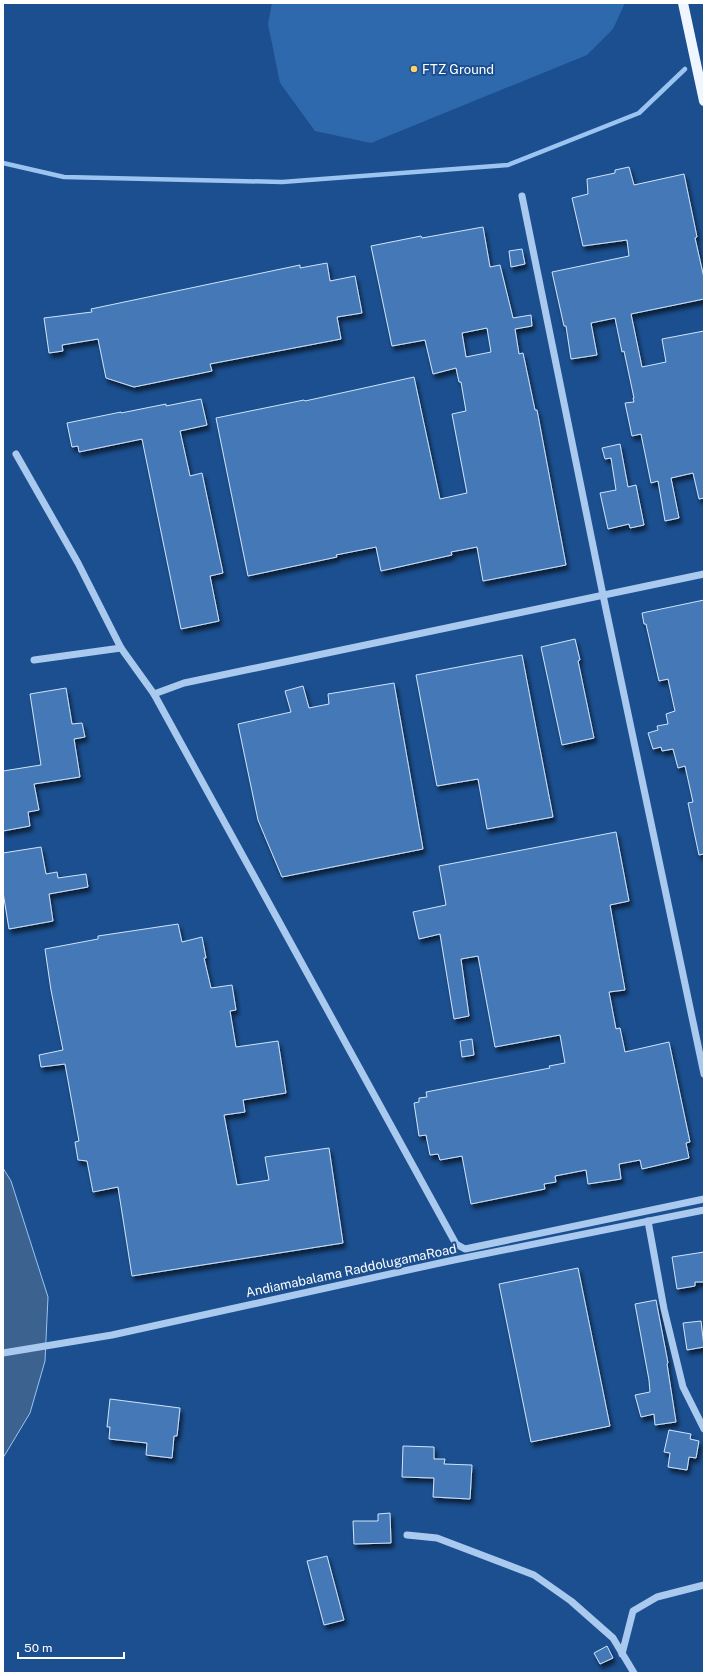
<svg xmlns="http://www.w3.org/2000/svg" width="707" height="1676" viewBox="0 0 707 1676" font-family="'Public Sans',sans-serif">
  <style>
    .green { fill: #2e69ad }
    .water { fill: #3c6290; stroke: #9cc4f0 }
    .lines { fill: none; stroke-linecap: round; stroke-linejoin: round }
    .stream { stroke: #9cc4f0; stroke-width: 4.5 }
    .building { fill: #4478b7; stroke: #cfe3fa; fill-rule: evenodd; filter: url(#shadow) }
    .minor { stroke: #a9c9ee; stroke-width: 7 }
    .major { stroke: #f0f6ff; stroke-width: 10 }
    .poi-dot { fill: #ffd166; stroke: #1b4f8f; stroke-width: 1.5 }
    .labels { text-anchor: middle; stroke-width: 4; stroke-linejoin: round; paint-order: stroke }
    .poi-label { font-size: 13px; fill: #fff; stroke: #1b4f8f; text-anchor: start }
    .street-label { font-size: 13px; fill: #fff; stroke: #1b4f8f }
  </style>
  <defs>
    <filter id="shadow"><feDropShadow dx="2.5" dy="4.5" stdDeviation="2" flood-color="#0009"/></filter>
  </defs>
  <rect width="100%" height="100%" fill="#1b4f8f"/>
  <path class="green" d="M272,3h353l-12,26 -26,26 -216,88 -56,-12 -35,-48 -12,-59z"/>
  <path class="water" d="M3,1168l8,13 37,116 -3,64 -15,52 -27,45z"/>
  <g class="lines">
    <path class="stream" d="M3,163l61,14 218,5 226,-17 131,-52 46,-44"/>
  </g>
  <g class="building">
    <path d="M629,167l5,18 50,-11 13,63 -2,1 9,40v21l-73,15 11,53 24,-5 -4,-23 42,-8v167l-5,1 -6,-26 -22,5 8,40 -14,3 -7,-40 -7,2 -10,-49 -9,2 -7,-33 9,-1 -1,-4h1l-10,-47 -2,1 -7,-34 -24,5 6,32 -26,4 -5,-33h-2l-12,-54 77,-16 -2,-16 -44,6 -11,-48 16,-4 -1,-15 28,-6v-3z"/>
    <path d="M483,227l7,40 10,-2 13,53 18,-3 1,11 -17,3 4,25 4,-1 12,57h2l29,155 -83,16 -6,-34 -26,5 1,3 -71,16 -5,-24 -40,8 1,2 -89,19 -32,-158 88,-18 1,1 109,-24 26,122 27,-6 -15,-79 14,-3 -5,-29h-2l-3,-14 -23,6 -8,-34 -33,6 -21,-100 50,-10 1,2zM487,328l4,24 -25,5 -4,-24z"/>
    <path d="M522,249l3,15 -14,3 -2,-16z"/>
    <path d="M327,263l3,18 25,-5 7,37 -25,4 4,22 -131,25 2,7 -78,16 -28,-9 -8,-39 -36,6 1,6 -14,2 -5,-35 48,-6 -1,-3 209,-44v3z"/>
    <path d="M201,399l6,26 -27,6 10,45 12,-3 21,100 -13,3 9,45 -38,8 -39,-190 -63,13 -1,-6 -6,1 -5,-24 54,-11v1l45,-9v2z"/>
    <path d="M620,444l8,43 8,-2 8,40 -14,3 -1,-4 -21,5 -8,-36 16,-3 -5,-32 -6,1 -3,-11z"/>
    <path d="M704,600v254l-5,1 -11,-52 5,-1 -8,-36 -7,2 -5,-19 -11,2 -1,-4 -8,2 -5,-16 10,-3 -1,-4 11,-2 -2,-10 9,-3 -7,-32 -9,2 -13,-57h-2l-2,-11z"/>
    <path d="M575,639l5,21 -2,1 16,77 -32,7 -21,-98z"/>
    <path d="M522,655l31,162 -66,12 -9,-50 -41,7 -21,-111z"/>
    <path d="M394,683l29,166 -141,28 -24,-57 -20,-96 53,-12 -6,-21 18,-5 6,22 20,-4 -1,-10z"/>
    <path d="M66,688l6,36 10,-1 3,14 -11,2 6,38 -46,7 5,26 -11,2 2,14 -27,5v-60l38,-6 -11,-71z"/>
    <path d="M616,832l13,69 -19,4 15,85 -16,2 7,37 4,-1 5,24 44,-10 21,100 -4,1 3,15 -47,11 -2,-9 -21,4 2,15 -33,5 -2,-14 -31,6 1,6 -12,2 1,5 -74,15 -9,-48 -22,4 -2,-6 -8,1 -4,-20 -7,1 -5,-33 5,-1v-4l8,-1 -1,-5 124,-24 -1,-2 16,-3 -5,-28 -65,12 -17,-91 -17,3 8,57 -15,3 -14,-85 -21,5 -6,-27 33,-7 -7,-39z"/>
    <path d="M41,847l5,27 11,-2 1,6 28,-4 2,13 -39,7 4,27 -44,8 -6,-37v-39z"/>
    <path d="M178,924l4,18 20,-5 4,21h-2l7,30 21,-3 4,25 -6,1 6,36 42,-6 8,52 -43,7 2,12 -21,3 13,70 32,-5 -4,-23 64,-9 14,95 -211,33 -14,-89 -25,5 -6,-31 -9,-1 -3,-18 4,-1 -14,-77 -24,3 -2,-12 24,-5 -12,-60 -6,-41 53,-10v-3z"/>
    <path d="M472,1039l2,16 -12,2 -2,-16z"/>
    <path d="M704,1252v30h-9v4l-18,3 -5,-32z"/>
    <path d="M578,1268l32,158 -79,16 -32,-158z"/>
    <path d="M656,1300l12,63 -1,1 9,58 -21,3 -1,-11 -13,3 -6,-22 15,-3 -1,-12 -14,-76z"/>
    <path d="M701,1321l3,26 -17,3 -4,-27z"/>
    <path d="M110,1399l70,9 -3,28h-3l-2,22 -26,-3 1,-12 -38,-4 1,-12h-3z"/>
    <path d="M669,1430l22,4 -1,5 9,2 -3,17 -7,-1 -2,13 -19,-3 2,-14 -6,-1z"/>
    <path d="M403,1446l31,1v12h11l-1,5 28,1 -2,34 -37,-2 1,-19 -32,-1z"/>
    <path d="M390,1513l1,30 -37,1 -1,-23h25v-7z"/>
    <path d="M327,1556l17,64 -20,5 -17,-64z"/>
    <path d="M607,1646l6,12 -13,6 -6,-11z"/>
  </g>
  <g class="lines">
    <g class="minor">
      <path d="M522,196l81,399 101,479"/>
      <path d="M16,454l62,109 43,85 33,46"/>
      <path d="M704,574l-520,109 -30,11 302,550 9,5 239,-50"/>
      <path d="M34,660l87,-12"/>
      <path d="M648,1221l16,88 19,78 21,42"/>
      <path d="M3,1353l109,-18 337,-74 255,-51"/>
      <path d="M407,1535l30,3 97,37 37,26 42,37 21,35"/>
      <path d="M622,1654l11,-43 24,-14 47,-12"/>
    </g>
    <path class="major" d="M683,3l21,98"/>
  </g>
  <circle class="poi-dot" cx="414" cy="69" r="4"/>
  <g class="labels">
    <g class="poi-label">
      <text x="422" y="74">FTZ Ground</text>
    </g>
    <g class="street-label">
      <text transform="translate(351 1270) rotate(-12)" y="5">Andiamabalama RaddolugamaRoad</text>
    </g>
  </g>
  <rect width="707" height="1676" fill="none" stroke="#ffffff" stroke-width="8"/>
  <path d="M18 1652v6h106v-6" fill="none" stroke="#ffffff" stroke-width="2"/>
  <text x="24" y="1652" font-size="12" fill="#ffffff" stroke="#1b4f8f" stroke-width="3" paint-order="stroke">50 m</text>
</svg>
